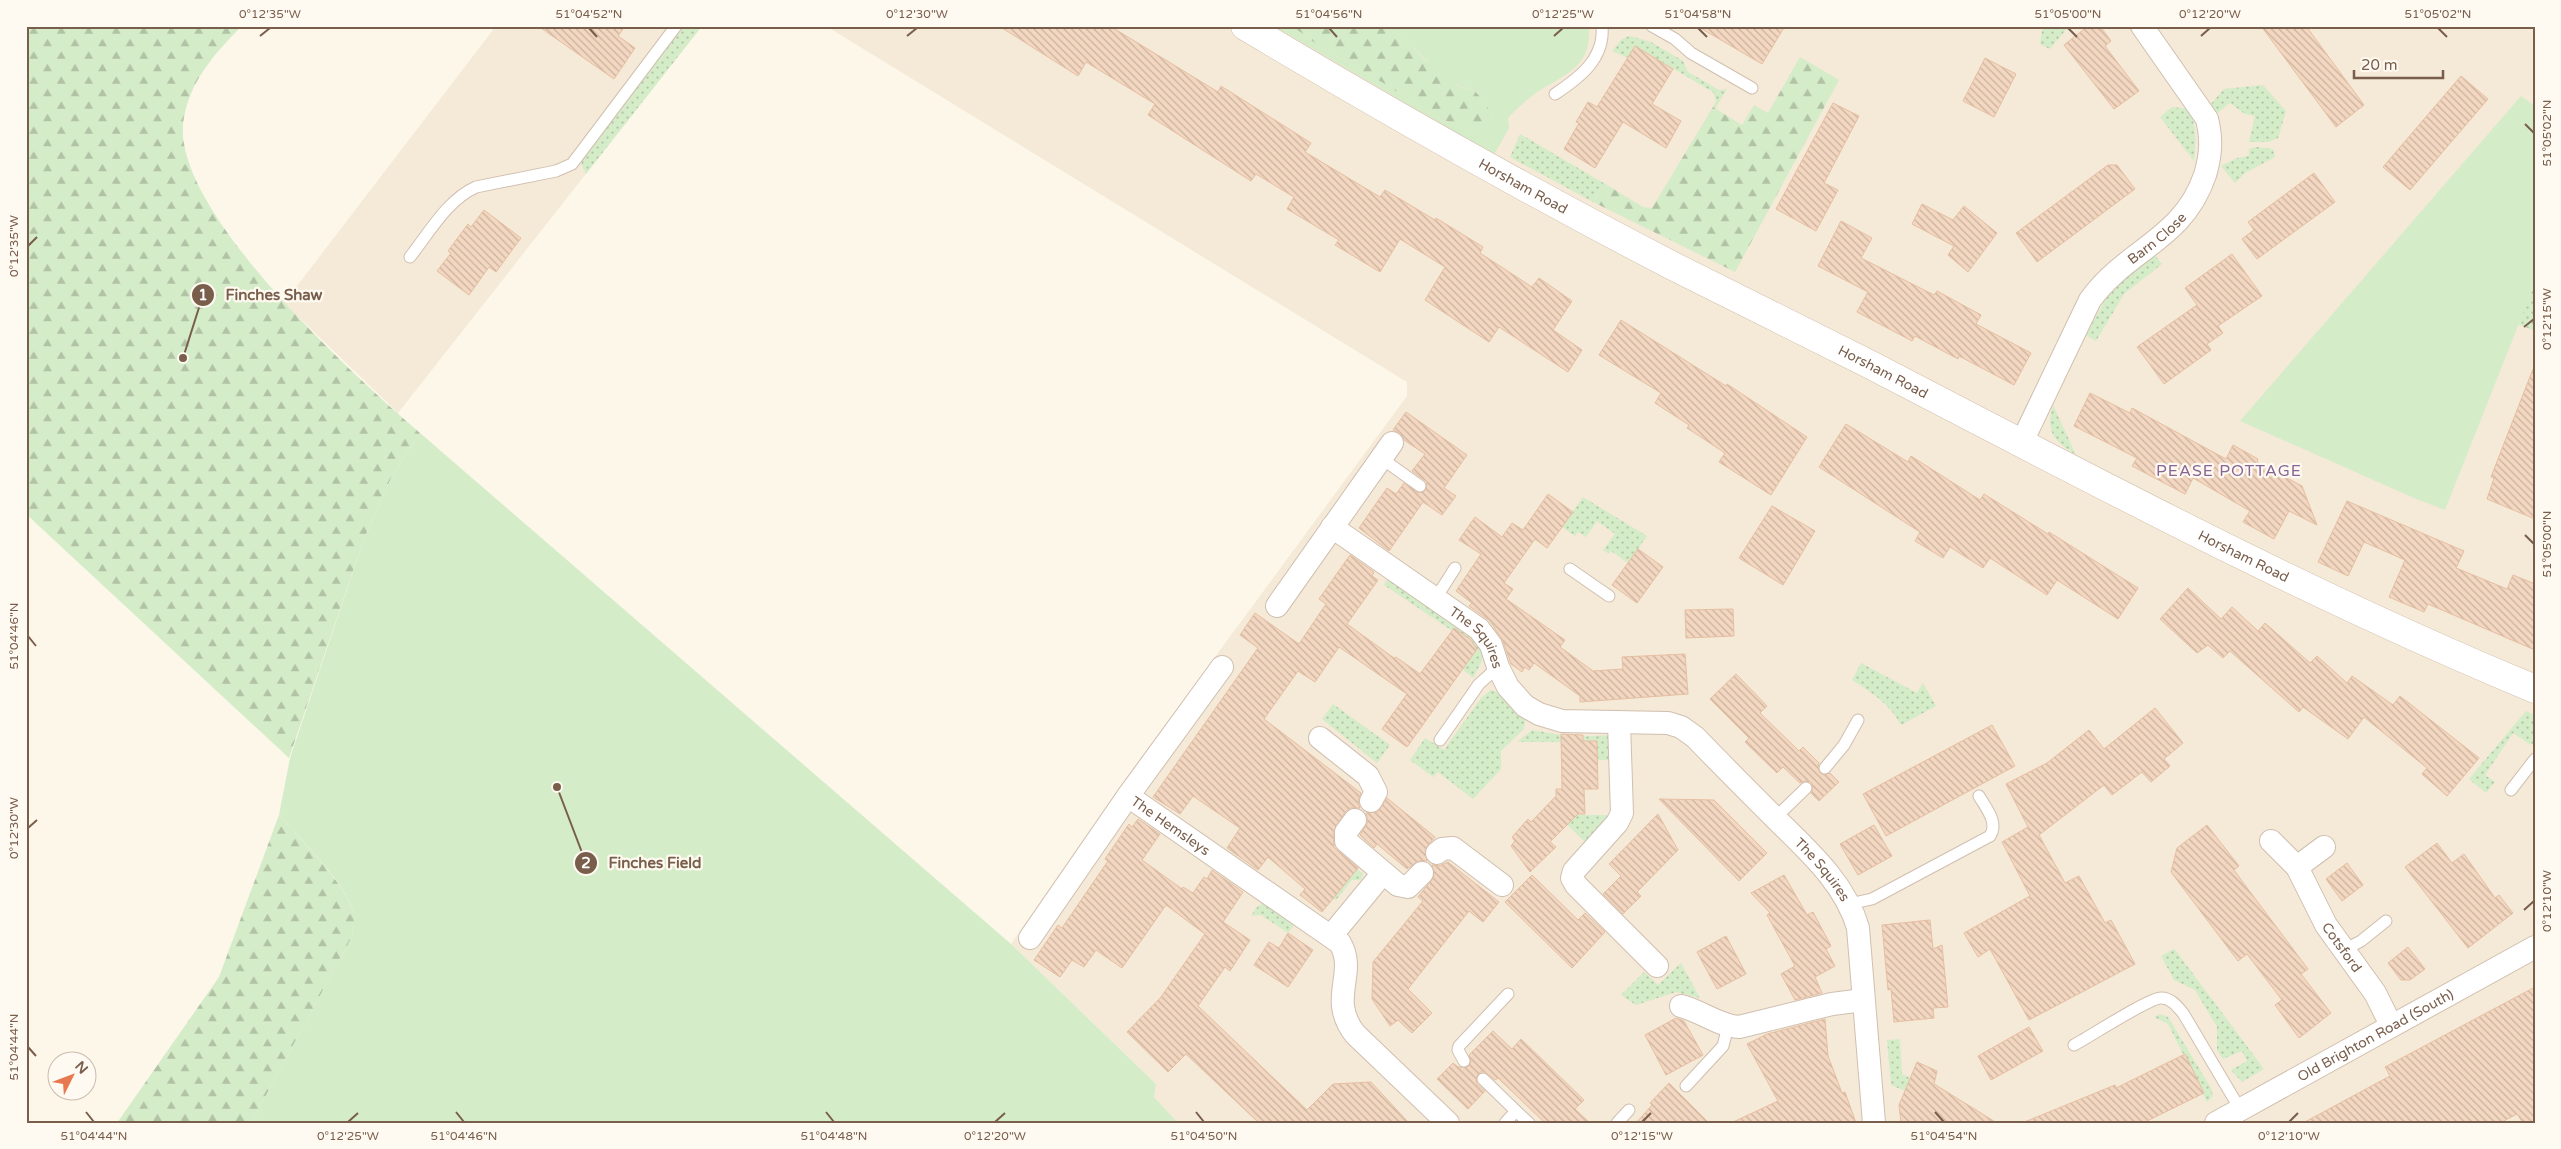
<svg xmlns="http://www.w3.org/2000/svg" width="2561" height="1149" viewBox="0 0 2561 1149" font-family="'Varela Round',sans-serif">
  <style>
    .residential { fill: #f5e9d8 }
    .grass { fill: url(#grass-dots) }
    .forest { fill: url(#forest-firs) }
    .park { fill: #d4ecc8 }
    .building { fill: url(#building-back-hatch); stroke: #e6bfa1 }
    .lines { fill: none; stroke-linecap: round; stroke-linejoin: round }
    .lane-casing { stroke: #d0bfaf; stroke-width: 13 }
    .street-casing { stroke: #d0bfaf; stroke-width: 24 }
    .secondary-casing { stroke: #d3c0ad; stroke-width: 29 }
    .lane { stroke: #fff; stroke-width: 11 }
    .street { stroke: #fff; stroke-width: 22 }
    .secondary { stroke: #fff; stroke-width: 28 }
    .ticks { fill: none; stroke: #795e4c; stroke-width: 2 }
    .labels { text-anchor: middle; stroke-width: 4.5; stroke-linejoin: round; paint-order: stroke }
    .street-label { font-size: 14px; fill: #795e4c; stroke: #fffaf1 }
    .quarter-label { font-size: 16px; letter-spacing: 1px; fill: #876595; stroke: #fffaf1 }
    .leader { fill: none; stroke: #795e4c; stroke-width: 2 }
    .callout-dot { fill: #795e4c; stroke: #fffaf1; stroke-width: 2 }
    .mark-label { font-size: 15px; text-anchor: middle; font-weight: bold; fill: #fff }
    .callout-label { font-size: 15px; text-anchor: middle; font-weight: bold; fill: #795e4c; stroke: #fffaf1; stroke-width: 4.5; stroke-linejoin: round; paint-order: stroke }
    .neatline { fill: none; stroke: #795e4c; stroke-width: 2 }
    .ticks-label { font-size: 12px; text-anchor: middle; fill: #795e4c }
  </style>
  <defs>
    <pattern id="grass-dots" width="8" height="8" patternUnits="userSpaceOnUse" patternTransform="scale(1.25)"><rect width="8" height="8" fill="#d4ecc8"/><path d="M2 2h.1M6 6h.1" fill="none" stroke="#b1c2a5" stroke-width="1.8" stroke-linecap="round"/></pattern>
    <pattern id="forest-firs" width="22" height="20" patternUnits="userSpaceOnUse" patternTransform="scale(1.25)"><rect width="22" height="20" fill="#d4ecc8"/><path d="M5 1l3.5 6h-7zM16 11l3.5 6h-7z" fill="#b1c2a5"/></pattern>
    <pattern id="building-back-hatch" width="6" height="6" patternUnits="userSpaceOnUse" patternTransform="scale(1.25)"><rect width="6" height="6" fill="#f3d7c1"/><path d="M-1 5l2 2M0 0l6 6M5-1l2 2" fill="none" stroke="#cab29f"/></pattern>
  </defs>
  <rect width="100%" height="100%" fill="#fdf7ea"/>
  <g class="residential">
    <path d="M496,26h206l-304,387 -114,-110z"/>
    <path d="M826,26h1709v1097h-1357l-24,-26 2,-13 -145,-140 109,-158 287,-390v-14z"/>
  </g>
  <g class="grass">
    <path d="M684,26h18l-116,148 -5,-10 2,-7z"/>
    <path d="M2046,26h23l-19,23 -10,-5 2,-13z"/>
    <path d="M1630,36l21,6 32,19 5,11 31,18 8,-1 -12,20 -2,-2 3,-6 -3,-9 -78,-46 -7,12 -16,-7 10,-12z"/>
    <path d="M2263,85l23,26 -8,27 -10,4h-19l6,-26 -10,-2 -15,-11 -15,12 -5,-10 14,-16z"/>
    <path d="M2172,107l17,2c8,17 7,33 5,52l-34,-44z"/>
    <path d="M1520,134l87,51 -10,8 -4,9 -83,-45z"/>
    <path d="M2257,147l16,2 2,8 -30,16 -10,10 -14,-17 16,-8 12,-2v-7z"/>
    <path d="M2154,254l8,10 -38,30 -28,47 -10,-6 24,-44z"/>
    <path d="M2535,283v48l-17,-7z"/>
    <path d="M2053,405l23,50c-22,-15 -31,-22 -23,-50z"/>
    <path d="M1583,497l64,39 -19,27 -17,-12 -2,3 -6,-4 12,-16 -18,-13 -11,16 -8,-5 -3,4 -13,-9z"/>
    <path d="M1388,578l86,60 8,16v7l-9,17 -10,-8 8,-13 -16,-12 5,-9 -76,-51z"/>
    <path d="M1861,663l56,30 6,-10 13,23 -35,19c-12,-22 -29,-32 -49,-45z"/>
    <path d="M1491,690l7,2 27,28 -1,9 -23,22v18l-28,30 -35,-27 -5,5 -23,-17 15,-22 19,12 37,-52z"/>
    <path d="M1333,704l57,41 -13,18 -55,-44z"/>
    <path d="M2526,711l9,4v27l-4,3 -18,-12 -28,42 10,7 -9,11 -17,-14z"/>
    <path d="M1532,730l41,7 38,-2 1,25h-15l-36,-18h-44z"/>
    <path d="M1557,815h52v4l-23,24z"/>
    <path d="M1313,839h10l40,35 -2,6h-9l-16,20 -3,-1 20,-26z"/>
    <path d="M1263,903l32,21 -7,9 -27,-18 -10,1 5,-8z"/>
    <path d="M2174,949l2,2 88,118 -22,13 -11,-12 16,-9 -5,-10 -19,8 -6,-9v-23l-22,-37 -21,-10 -13,-24z"/>
    <path d="M1681,963l19,35 -24,-6 -40,13 -15,-10 23,-23 14,13z"/>
    <path d="M2160,1014l8,3 43,71 2,8 -6,6 -39,-78 -14,-7z"/>
    <path d="M1900,1039l2,35 8,4 -5,13 -14,-6 -4,-45z"/>
  </g>
  <g class="forest">
    <path d="M26,26h216c-28,28 -55,58 -59,99 -7,89 172,252 237,308l-28,43 -28,63 -75,219 -263,-244z"/>
    <path d="M1292,26h93l26,18 13,16 34,26 17,5 12,13 6,18 -13,9 -41,-12 -56,-36 -63,-36z"/>
    <path d="M1800,57l39,23 -104,192 -142,-70 4,-9 10,-8 36,22 9,1 61,-101 29,18 12,-20 14,8z"/>
    <path d="M279,815c20,23 69,71 75,99 1,7 -1,16 -2,23l-101,186h-134l102,-146z"/>
  </g>
  <g class="park">
    <path d="M1274,26h18l28,21 63,36 56,36 41,12 13,-10 -6,-17 -12,-13 -32,-11 -32,-36 -26,-18h204c3,41 -23,48 -52,66 -11,8 -20,17 -29,26l1,10 -15,27z"/>
    <path d="M2521,96l14,10v177l-90,227 -31,-12 -174,-77z"/>
    <path d="M420,433l591,511 145,140 -2,13 24,26h-927l101,-186c1,-7 3,-16 2,-23 -6,-29 -55,-76 -75,-99l11,-57 74,-219 28,-63z"/>
  </g>
  <g class="building">
    <path d="M538,26h87l-7,10 17,12 -21,31z"/>
    <path d="M999,26h111l108,66 3,-6 90,57 -6,9 75,45 5,-7 50,30 1,-2 47,29 -3,6 52,34 7,-9 33,23 -19,29 29,20 -14,22 -69,-45 -10,15 -64,-42 20,-33 -45,-28 -20,33 -45,-27 4,-5 -52,-31 7,-12 -38,-23 -5,7 -103,-66 7,-11 -69,-42 -8,14z"/>
    <path d="M1697,26h88l-23,38z"/>
    <path d="M2088,26h12l11,15 -6,5 34,45 -25,18 -50,-64z"/>
    <path d="M2261,26h45l58,79 -28,22z"/>
    <path d="M1635,46l38,23 -21,35 29,17 -15,27 -43,-26 -28,46 -31,-19 15,-26 -3,-1 12,-20 9,5z"/>
    <path d="M1985,58l31,16 -22,43 -31,-16z"/>
    <path d="M2461,76l27,23 -78,91 -27,-23z"/>
    <path d="M1833,103l26,13 -35,67 14,7 -22,41 -40,-22z"/>
    <path d="M2108,165h9l18,24 -98,73 -21,-29z"/>
    <path d="M2314,173l21,29 -78,57 -15,-20 12,-9 -6,-8z"/>
    <path d="M1922,204l31,16 11,-14 33,27 -29,39 -20,-17 6,-9 -42,-22z"/>
    <path d="M484,210l37,28 -25,34 -7,-5 -20,28 -32,-24 14,-18 -3,-2 20,-27 3,3z"/>
    <path d="M1841,221l31,17 -11,20 73,37 3,-4 44,24 -5,9 55,29 -17,32 -55,-29 -1,3 -43,-23 -3,5 -55,-29 11,-20 -50,-26z"/>
    <path d="M2232,254l30,42 -44,30 5,7 -16,11 4,6 -47,34 -27,-37 60,-42 -12,-17z"/>
    <path d="M1621,320l105,66 1,-2 80,53 -36,58 -52,-33 6,-9 -38,-25 2,-3 -34,-22 6,-10 -62,-38z"/>
    <path d="M2533,369l2,1v149l-48,-20 7,-21 -3,-1z"/>
    <path d="M2090,393l40,20 2,-5 94,51 7,-14 25,14 -1,3 45,24 15,39 -28,-14 -15,28 -31,-17 7,-11 -57,-33 -8,16 -53,-28 5,-8 -63,-32z"/>
    <path d="M1406,412l61,43 -23,33 12,8 -14,19 -19,-13 -34,49 -30,-23 28,-40 9,6 8,-11 15,10 7,-3 1,-8 -15,-11 13,-17 -21,-14 -4,-7 -7,-3z"/>
    <path d="M1846,424l62,38 3,-6 69,44 4,-6 64,40 1,-2 89,56 -20,31 -61,-39 -10,15 -57,-37 -7,10 -33,-21 -7,11 -28,-17 5,-9 -101,-65z"/>
    <path d="M1548,494l25,18 -26,36 -12,-9 -31,44 9,6 -7,10 59,41 -5,7 33,24 30,-2 -1,-12 63,-3 3,40 -108,8v-6l-46,-33 -5,7 -4,-3 -3,5 -11,-8 -8,-23 -13,-20 -21,-15 3,-3 -16,-12 25,-37 -22,-14 16,-23 27,20 10,-14 11,7z"/>
    <path d="M2347,501l117,50 -8,17 51,21 6,-14 22,9v66l-107,-46 -4,8 -35,-15 16,-37 -41,-18 -16,34 -30,-14z"/>
    <path d="M1772,506l43,25 -32,54 -44,-27z"/>
    <path d="M1638,549l25,18 -26,36 -25,-18z"/>
    <path d="M1350,555l24,17 -2,4 6,4 -31,44 47,34 2,-1 24,17 34,-46 16,11 7,10 -70,98 -25,-18 25,-35 -68,-47 -24,35 -17,-11 -34,48 97,74 -3,8 2,7h-10l-5,4 -12,20 1,15 24,21 -36,44 -22,-17 5,-6 -37,-32 -10,13 -31,-22 13,-20 -47,-32 -13,18 -27,-17 105,-149 -18,-13 15,-22 44,31 27,-40 -7,-5z"/>
    <path d="M2188,588l33,31 11,-12 26,24 7,-8 45,40 7,-7 30,27 5,-7 41,29 7,-9 79,62 -32,38 -25,-22 5,-6 -63,-51 -16,22 -45,-32 -4,5 -69,-61 -7,7 -15,-13 -11,8 -37,-34z"/>
    <path d="M1733,609l1,27 -48,2 -1,-28z"/>
    <path d="M1736,674l31,32 -7,7 39,38 4,-4 16,16 -1,4 2,6 4,2 6,-2 9,9 -20,19 -8,-8 2,-6 -2,-5 -6,-1 -5,2 -17,-16 -6,6 -32,-31 4,-4 -39,-39z"/>
    <path d="M2155,708l28,35 -19,16 6,7 -19,16 -9,-10 -30,23 -8,-10 -65,50 26,48 14,-7 26,47 6,-3 24,44 -106,56 -39,-71 -12,8 -14,-24 66,-37 -28,-54 26,-15 -22,-43 41,-21 42,-33 15,19z"/>
    <path d="M1992,725l23,41 -129,70 -23,-42z"/>
    <path d="M1561,734l22,1v6h14l1,48h-14l1,25h-7l-28,28 6,5 -26,25 -19,-26 4,-5 -3,-4 16,-18 3,3 25,-26v-7h6z"/>
    <path d="M1387,798l48,39 -10,12 2,12h-9l-11,8 -30,-25 -3,4 -14,-13 8,-13 -2,-9 12,-1z"/>
    <path d="M1659,799l55,1 53,53 -28,28z"/>
    <path d="M1658,814l20,36 -41,42 4,4 -18,18 -20,-20 18,-18 -12,-12z"/>
    <path d="M1138,819l22,15 -18,26 40,29 1,-2 10,6 11,-16 3,2 5,-9 31,22 -20,30 27,18 -20,31 -5,-4 -27,39 109,104 26,-26 38,-2 38,41h-150l-73,-69 -18,18 -41,-40 34,-35 44,-63 -39,-29 -44,63 -26,-18 -12,17 -12,-7 -12,17 -26,-17 24,-35 4,3 46,-67 -3,-2 24,-35 3,3z"/>
    <path d="M1874,825l18,31 -34,19 -18,-31z"/>
    <path d="M2207,825l32,41 -5,4 8,11 66,88 -7,5 30,39 -32,25 -24,-33 7,-5 -35,-46 -9,7 -67,-89 6,-24z"/>
    <path d="M2437,843l15,20 12,-9 31,44 4,-3 14,18 -45,35 -63,-81z"/>
    <path d="M1448,862l51,40 -16,20 -14,-11 -61,78 24,24 -20,20 -14,-13 -8,6 -18,-27 1,-37 50,-61 -5,-4 16,-20 -2,-12 7,1z"/>
    <path d="M2347,863l16,22 -21,16 -16,-22z"/>
    <path d="M1532,875l46,45 7,-7 20,19 -33,36 -67,-66z"/>
    <path d="M1784,875l23,40 6,-3 18,34 -5,3 9,17 -20,11 7,16 -27,7 -14,-26 14,-8 -28,-51 3,-2 -19,-20z"/>
    <path d="M1930,920l3,29 9,-4 6,62 -15,1 1,10 -40,4 -3,-33 -3,1 -6,-65z"/>
    <path d="M1288,933l25,17 -25,37 -34,-22 15,-23 10,6z"/>
    <path d="M1726,936l20,38 -29,15 -20,-37z"/>
    <path d="M2408,947l17,22 -15,11h-9l-13,-17z"/>
    <path d="M2535,987v136h-12l-6,-9 -17,9h-197l87,-47 -5,-9z"/>
    <path d="M1676,1018l8,3 19,34 -37,20 -21,-40z"/>
    <path d="M1825,1019l3,37 14,37 3,-1 11,31h-125l47,-22 -31,-57 20,-10z"/>
    <path d="M2029,1027l14,24 -52,29 -13,-24z"/>
    <path d="M1493,1031l19,18 9,-10 63,61 -9,9 15,14h-45l-47,-45 -3,2 -10,-8h-5l-4,6 1,6 8,7 -17,18 -31,-30 16,-16 5,4h10l3,-5 -2,-7z"/>
    <path d="M2185,1054l19,39 -61,30h-121l93,-38 1,3z"/>
    <path d="M1917,1062l20,9 -3,13 63,39h-96l-2,-18z"/>
    <path d="M1669,1083l40,40h-73l16,-18 -2,-2z"/>
  </g>
  <g class="lines">
    <g class="lane-casing">
      <g id="lane">
        <path d="M1652,26l23,13 16,14 61,35"/>
        <path d="M1555,94c24,-16 50,-35 47,-68"/>
        <path d="M410,257c19,-24 37,-57 66,-70l80,-16 16,-7 104,-138"/>
        <path d="M1381,458l39,28"/>
        <path d="M1570,569l39,27"/>
        <path d="M1436,598l19,-30"/>
        <path d="M1440,740l39,-56 19,-17"/>
        <path d="M1825,768l19,-23 14,-25"/>
        <path d="M2511,790l24,-31"/>
        <path d="M1775,818l31,-30"/>
        <path d="M1849,904l23,-5 118,-63c9,-13 -4,-28 -11,-40"/>
        <path d="M2342,951l19,-10 25,-20"/>
        <path d="M2074,1045c15,-8 75,-47 87,-47 10,0 16,8 22,15l57,96"/>
        <path d="M1464,1061l-6,-11 1,-4 49,-52"/>
        <path d="M1483,1079l33,32 -11,12"/>
        <path d="M1686,1086l37,-40 5,-20"/>
        <path d="M1516,1111l13,12"/>
        <path d="M1617,1123l12,-13"/>
      </g>
    </g>
    <g class="street-casing">
      <g id="street">
        <path id="s1" d="M2021,444l69,-144c38,-52 93,-60 115,-125 6,-20 7,-36 2,-56l-65,-93"/>
        <path id="s2" d="M1332,527l147,102 12,16 7,22 10,20 17,19 14,8 23,7 106,2 13,4 14,10c26,27 52,53 78,79 33,33 72,66 85,112l16,195"/>
        <path d="M1277,606l115,-163"/>
        <path d="M1619,723l3,90 -5,10 -43,48 -2,7 4,7 81,81"/>
        <path d="M1320,738l48,38 8,16 -5,9"/>
        <path id="s3" d="M1128,796l212,147c18,31 -13,55 15,91l93,89"/>
        <path d="M1355,820l-9,12v9l52,44 10,2 14,-14"/>
        <path id="s4" d="M2271,841l26,26 29,58 49,68 16,32"/>
        <path d="M1437,853l5,-4 11,-1 49,37"/>
        <path d="M2297,867l27,-20"/>
        <path d="M1331,936l52,-63"/>
        <path d="M1030,938l98,-142 94,-129"/>
        <path d="M1681,1006c20,5 38,20 58,21l93,-23 31,-4"/>
        <path id="s5" d="M2216,1123l319,-176"/>
      </g>
    </g>
    <g class="secondary-casing">
      <g id="secondary">
        <path id="s6" d="M1245,26c140,84 281,164 426,239 65,33 131,65 196,98 220,114 438,231 668,326"/>
      </g>
    </g>
    <use href="#lane" class="lane"/>
    <use href="#street" class="street"/>
    <use href="#secondary" class="secondary"/>
  </g>
  <path class="ticks" d="M589,28l8,9M1329,28l8,9M1698,28l9,9M2068,28l9,9M2438,28l9,9M260,36l10,-8M907,36l10,-8M1554,36l9,-8M2201,36l9,-8M2525,124l9,9M28,246l9,-9M2524,327l10,-8M2525,535l9,9M28,636l8,10M28,828l9,-8M2524,910l10,-9M28,1047l8,9M86,1112l8,10M456,1112l8,10M826,1112l8,10M1196,1112l8,10M1935,1112l9,10M348,1122l10,-9M995,1122l10,-9M1642,1122l9,-9M2289,1122l9,-9"/>
  <g class="labels">
    <g class="street-label">
      <text dy="5" stroke="none"><textPath href="#s6" startOffset="321">Horsham Road</textPath></text>
      <text dy="5" stroke="none"><textPath href="#s1" startOffset="251">Barn Close</textPath></text>
      <text dy="5" stroke="none"><textPath href="#s6" startOffset="726">Horsham Road</textPath></text>
      <text dy="5" stroke="none"><textPath href="#s6" startOffset="1131">Horsham Road</textPath></text>
      <text dy="5" stroke="none"><textPath href="#s2" startOffset="184">The Squires</textPath></text>
      <text dy="5" stroke="none"><textPath href="#s3" startOffset="52">The Hemsleys</textPath></text>
      <text dy="5" stroke="none"><textPath href="#s2" startOffset="631">The Squires</textPath></text>
      <text dy="5" stroke="none"><textPath href="#s4" startOffset="129">Cotsford</textPath></text>
      <text dy="5" stroke="none"><textPath href="#s5" startOffset="182">Old Brighton Road (South)</textPath></text>
    </g>
    <g class="quarter-label">
      <text x="2229" y="476">PEASE POTTAGE</text>
    </g>
  </g>
  <path class="leader" d="M183 358L203 295M557 787L586 863"/>
  <g class="callout-dot">
    <circle cx="183" cy="358" r="5"/>
    <circle cx="557" cy="787" r="5"/>
    <circle cx="203" cy="295" r="12"/>
    <circle cx="586" cy="863" r="12"/>
  </g>
  <g class="mark-label">
    <text x="203" y="300">1</text>
    <text x="586" y="868">2</text>
  </g>
  <g class="callout-label">
    <text x="274" y="300">Finches Shaw</text>
    <text x="655" y="868">Finches Field</text>
  </g>
  <rect width="2561" height="1149" fill="none" stroke="#fffaf1" stroke-width="55"/>
  <g transform="translate(72 1076) rotate(48)"><circle r="24" fill="#fffaf1" stroke="#c9bcaf"/>
  <path d="M0-4L9 19L0 12L-9 19Z" fill="#e7784f"/>
  <text y="-8" font-size="14" font-weight="bold" text-anchor="middle" fill="#795e4c">N</text>
  </g>
  <path d="M2354 70v8h89v-8" fill="none" stroke="#795e4c" stroke-width="2.5"/>
  <text x="2361" y="70" font-size="15" fill="#795e4c" stroke="#fffaf1" stroke-width="4" paint-order="stroke">20 m</text>
  <rect x="28" y="28" width="2506" height="1094" class="neatline"/>
  <g class="ticks-label">
    <text x="270" y="18">0°12'35"W</text>
    <text x="589" y="18">51°04'52"N</text>
    <text x="917" y="18">0°12'30"W</text>
    <text x="1329" y="18">51°04'56"N</text>
    <text x="1563" y="18">0°12'25"W</text>
    <text x="1698" y="18">51°04'58"N</text>
    <text x="2068" y="18">51°05'00"N</text>
    <text x="2210" y="18">0°12'20"W</text>
    <text x="2438" y="18">51°05'02"N</text>
    <text transform="translate(2547 133) rotate(-90)" y="4">51°05'02"N</text>
    <text transform="translate(14 246) rotate(-90)" y="4">0°12'35"W</text>
    <text transform="translate(2547 319) rotate(-90)" y="4">0°12'15"W</text>
    <text transform="translate(2547 544) rotate(-90)" y="4">51°05'00"N</text>
    <text transform="translate(14 636) rotate(-90)" y="4">51°04'46"N</text>
    <text transform="translate(14 828) rotate(-90)" y="4">0°12'30"W</text>
    <text transform="translate(2547 901) rotate(-90)" y="4">0°12'10"W</text>
    <text transform="translate(14 1047) rotate(-90)" y="4">51°04'44"N</text>
    <text x="94" y="1140">51°04'44"N</text>
    <text x="348" y="1140">0°12'25"W</text>
    <text x="464" y="1140">51°04'46"N</text>
    <text x="834" y="1140">51°04'48"N</text>
    <text x="995" y="1140">0°12'20"W</text>
    <text x="1204" y="1140">51°04'50"N</text>
    <text x="1642" y="1140">0°12'15"W</text>
    <text x="1944" y="1140">51°04'54"N</text>
    <text x="2289" y="1140">0°12'10"W</text>
  </g>
</svg>
